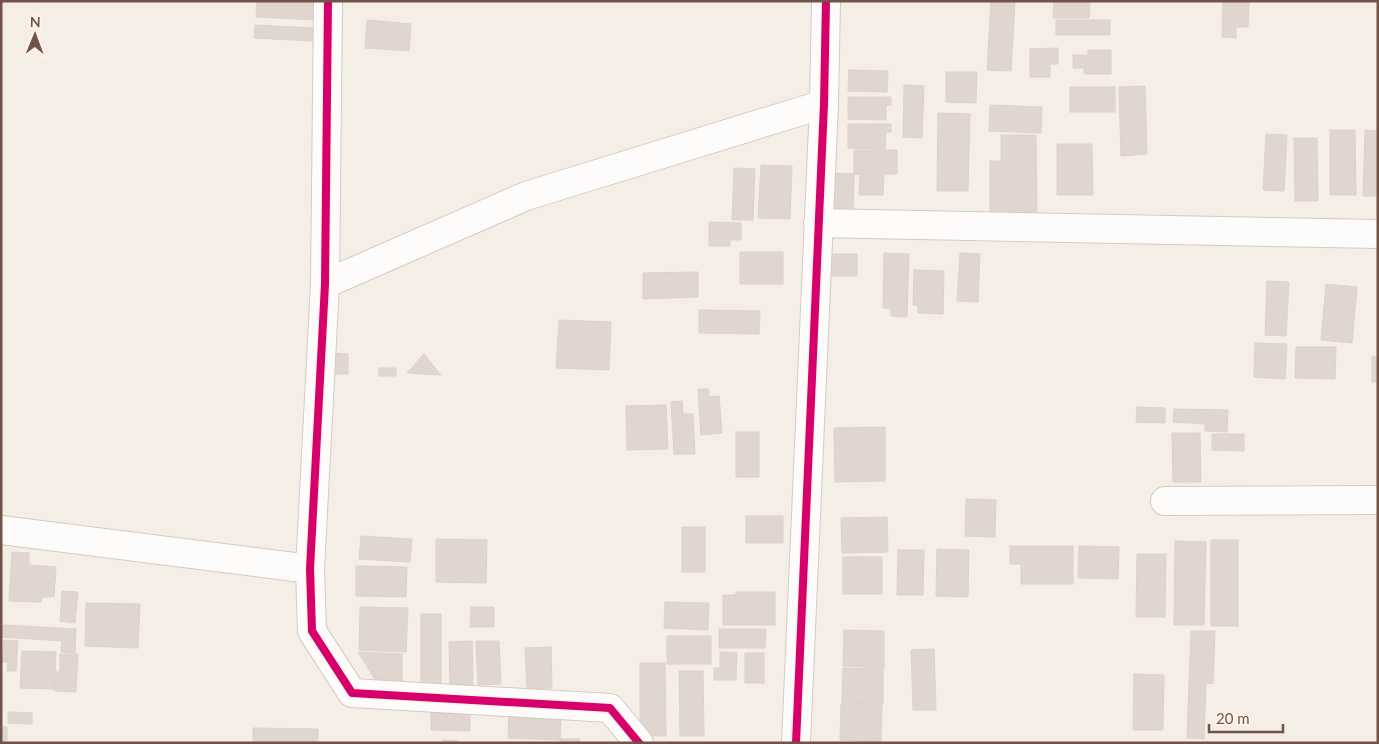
<svg xmlns="http://www.w3.org/2000/svg" width="1379" height="744" viewBox="0 0 1379 744" font-family="Lato,sans-serif">
  <style>
    .building { fill: #e1d6cf; stroke: #ded0ca }
    .lines { fill: none; stroke-linecap: round; stroke-linejoin: round }
    .minor-casing { stroke: #d4cac5; stroke-width: 30 }
    .minor { stroke: #fefcfb; stroke-width: 28 }
    .cycleway-casing { stroke: #fff3e7; stroke-width: 11 }
    .cycleway { stroke: #d6006c; stroke-width: 8 }
  </style>
  <rect width="100%" height="100%" fill="#f5eee7"/>
  <g class="building">
    <path d="M257,1h62l-1,19 -62,-3z"/>
    <path d="M991,1h24l-4,70 -24,-1z"/>
    <path d="M1054,1h36l-1,17h-36z"/>
    <path d="M1223,1h26l-1,26h-12v11l-14,-1z"/>
    <path d="M367,20l44,4 -2,27 -44,-3z"/>
    <rect x="1056" y="20" width="54" height="15"/>
    <path d="M255,25l59,3 -1,13 -59,-3z"/>
    <path d="M1058,48v16h-8v13h-20v-28z"/>
    <path d="M1088,50h23v24h-27v-6h-11v-13h15z"/>
    <path d="M849,70l39,1 -1,21 -39,-1z"/>
    <path d="M946,72h31l-1,31 -30,-1z"/>
    <path d="M904,85l20,1 -2,52 -19,-1z"/>
    <path d="M1145,86l2,68 -26,2 -2,-69z"/>
    <rect x="1070" y="87" width="45" height="25"/>
    <path d="M848,97h43v8h-5v15l-38,-1z"/>
    <path d="M990,105l52,2 -1,26 -52,-2z"/>
    <path d="M938,113l32,1 -2,77h-31z"/>
    <path d="M848,124h43v8h-5l-1,17 -37,-1z"/>
    <path d="M1330,130h25l1,65h-26z"/>
    <path d="M1365,130l13,1v65h-15z"/>
    <path d="M1266,134l21,1 -3,56 -21,-1z"/>
    <path d="M1001,135h35l1,81 -47,1v-56h11z"/>
    <path d="M1294,138h23l1,63h-23z"/>
    <path d="M1057,144h35l1,51h-36z"/>
    <path d="M854,150h43v24h-13l-1,21h-24l1,-20 -6,-1z"/>
    <path d="M761,165l31,1 -2,53 -32,-1z"/>
    <path d="M734,168l21,1 -2,51h-21z"/>
    <path d="M829,173l25,1 -1,40h-24z"/>
    <path d="M709,222l32,1v17h-11v6h-21z"/>
    <rect x="740" y="252" width="43" height="32"/>
    <path d="M884,253l25,1 -2,63 -16,-1v-8h-8z"/>
    <path d="M960,253l20,1 -2,48 -21,-1z"/>
    <rect x="830" y="254" width="27" height="22"/>
    <path d="M914,270l30,1 -1,43 -25,-1v-8h-5z"/>
    <path d="M698,272v25l-55,2v-26z"/>
    <path d="M1267,281l22,1 -3,54 -21,-1z"/>
    <path d="M1326,284l31,3 -5,56 -31,-3z"/>
    <path d="M699,310l61,1 -1,23 -60,-1z"/>
    <path d="M559,320l52,2 -2,48 -53,-2z"/>
    <path d="M1255,343l32,1 -2,35 -31,-2z"/>
    <path d="M1296,347h40l-1,32 -40,-1z"/>
    <path d="M334,353l14,1v20h-14z"/>
    <path d="M424,354l17,21 -34,-2z"/>
    <rect x="1372" y="357" width="6" height="25"/>
    <rect x="379" y="368" width="17" height="8"/>
    <path d="M698,389h10l1,8 10,-1 3,37 -21,2z"/>
    <path d="M682,401l1,13h10l2,40h-21l-3,-52z"/>
    <path d="M666,405l2,44 -41,1 -1,-44z"/>
    <path d="M1137,407l28,1v15l-29,-1z"/>
    <path d="M1174,409l54,1 -1,22 -22,-1v-7l-32,-2z"/>
    <path d="M885,427v54l-50,1 -1,-54z"/>
    <rect x="736" y="432" width="23" height="45"/>
    <path d="M1172,433h28l1,49h-28z"/>
    <path d="M1212,434h32v17l-32,-1z"/>
    <path d="M966,499l30,1 -1,37 -30,-1z"/>
    <rect x="746" y="516" width="37" height="27"/>
    <path d="M887,517l1,35 -46,1 -1,-35z"/>
    <rect x="682" y="527" width="23" height="45"/>
    <path d="M361,536l51,3 -2,23 -51,-3z"/>
    <path d="M436,539l51,1 -1,43 -50,-1z"/>
    <rect x="1211" y="540" width="27" height="86"/>
    <path d="M1175,541l31,1 -2,83h-30z"/>
    <path d="M1010,546h63v38h-52v-20h-11z"/>
    <path d="M1079,546l40,1 -1,32 -40,-1z"/>
    <path d="M937,549l32,1 -1,47 -32,-1z"/>
    <path d="M898,550h26l-1,45h-26z"/>
    <path d="M12,552l17,1v12l27,2 -2,30h-12l-1,5 -32,-1z"/>
    <path d="M1137,554h29l-1,63h-29z"/>
    <rect x="843" y="557" width="39" height="37"/>
    <path d="M356,566l51,1 -1,30 -50,-1z"/>
    <path d="M62,591l16,1 -3,31 -15,-2z"/>
    <path d="M736,592h39v33h-52v-30h13z"/>
    <path d="M665,602l44,1 -1,27 -44,-2z"/>
    <path d="M86,603l54,1 -2,44 -53,-2z"/>
    <path d="M360,607l48,1 -2,44 -47,-2z"/>
    <path d="M471,607h23v20h-24z"/>
    <rect x="421" y="614" width="20" height="76"/>
    <path d="M3,625l73,4 -1,24 -14,-1 1,-11 -60,-4z"/>
    <path d="M719,629h47l-1,19h-46z"/>
    <path d="M844,630l40,1v37l-41,-2z"/>
    <path d="M1191,631h24l-2,53 -7,-1 -2,56 -17,-1z"/>
    <rect x="667" y="636" width="44" height="28"/>
    <path d="M4,640l14,1 -2,30h-9l1,-9h-6z"/>
    <path d="M472,641l1,45 -23,1 -1,-45z"/>
    <path d="M476,641h23l2,43 -23,1z"/>
    <path d="M551,647l1,41 -25,1 -2,-41z"/>
    <path d="M934,649l2,61h-23l-2,-60z"/>
    <path d="M22,651l34,1 -2,37 -34,-1z"/>
    <path d="M358,652l44,2v30l-26,-3z"/>
    <path d="M720,652l17,1 -1,27h-22v-12h6z"/>
    <rect x="745" y="653" width="19" height="30"/>
    <path d="M60,654h18l-2,38 -21,-1 1,-19h4z"/>
    <path d="M640,663h25l1,73h-26z"/>
    <path d="M843,668l40,1v35l-41,-1z"/>
    <path d="M679,671h24l1,65h-24z"/>
    <path d="M1134,674l30,1 -1,55h-30z"/>
    <path d="M431,704h39v27l-39,-1z"/>
    <path d="M841,704l41,1 -1,37 -41,-2z"/>
    <path d="M509,711l52,1 -1,28 -52,-2z"/>
    <path d="M8,712l24,1v11l-24,-1z"/>
    <rect x="1" y="727" width="6" height="16"/>
    <path d="M253,728l65,1v14h-65z"/>
    <rect x="560" y="739" width="19" height="4"/>
    <path d="M443,740l15,1v2h-15z"/>
  </g>
  <g class="lines">
    <g class="minor-casing">
      <g id="minor">
        <path d="M328,1l-3,283 -15,285 2,62 40,62 258,15 29,35"/>
        <path d="M818,223l560,11"/>
        <path d="M325,284l201,-88 298,-92"/>
        <path d="M1165,501l213,-1"/>
        <path d="M1,530l309,39"/>
        <path d="M796,743l28,-639 2,-103"/>
      </g>
    </g>
    <use href="#minor" class="minor"/>
    <g class="cycleway-casing">
      <g id="cycleway">
        <path d="M328,1l-3,283 -15,285 2,62 40,62 258,15 29,35"/>
        <path d="M796,743l28,-639 2,-103"/>
      </g>
    </g>
    <use href="#cycleway" class="cycleway"/>
  </g>
  <rect width="1379" height="744" fill="none" stroke="#725349" stroke-width="5"/>
  <g transform="translate(35 35) rotate(1)" stroke="#fff3e7" stroke-width="4" paint-order="stroke">
  <path d="M0-4L9 19L0 12L-9 19Z" fill="#725349"/>
  <text y="-8" font-size="14" font-weight="bold" text-anchor="middle" fill="#725349">N</text>
  </g>
  <path d="M1209 724v8h74v-8" fill="none" stroke="#725349" stroke-width="2.5"/>
  <text x="1216" y="724" font-size="15" fill="#725349" stroke="#fff3e7" stroke-width="4" paint-order="stroke">20 m</text>
</svg>
